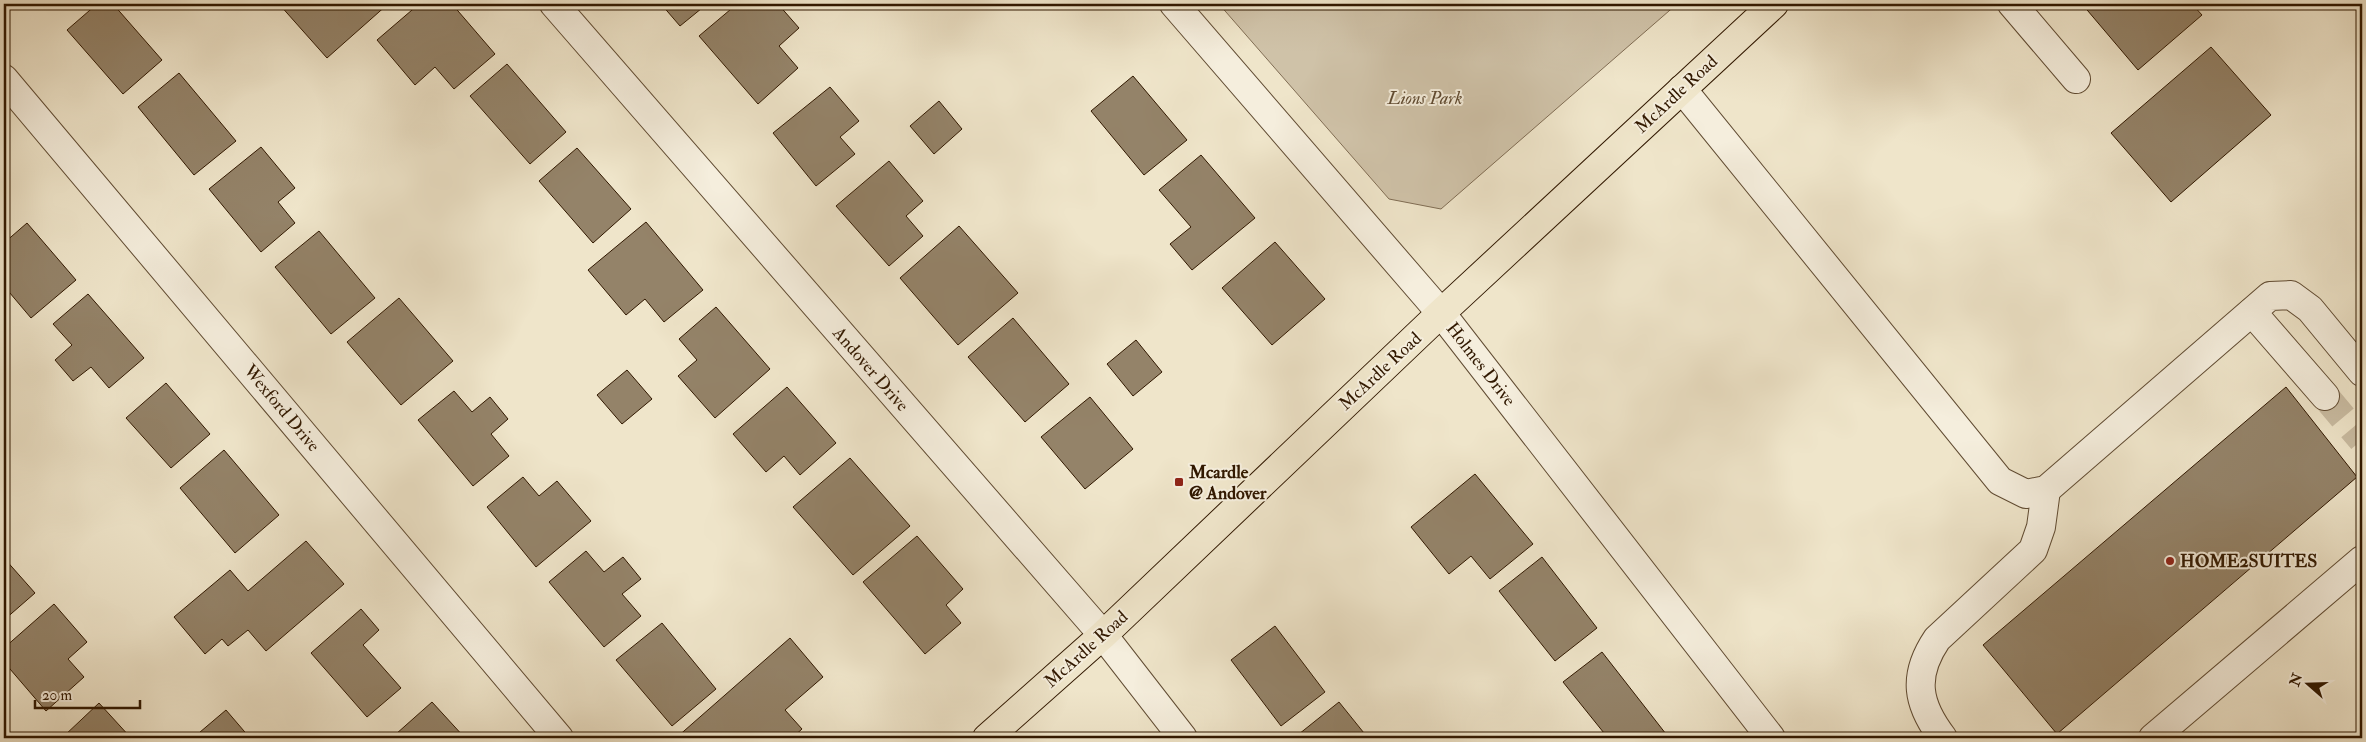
<svg xmlns="http://www.w3.org/2000/svg" width="2366" height="742" viewBox="0 0 2366 742" font-family="'IM FELL Double Pica',serif">
  <style>
    .green { fill: #cfc2a8; stroke: #806d54 }
    .building { fill: #948369; stroke: #311800 }
    .lines { fill: none; stroke-linecap: round; stroke-linejoin: round }
    .minor-tunnel { stroke: #c9bca2; stroke-width: 28; stroke-dasharray: 28 14; stroke-linecap: butt }
    .minor-casing { stroke: #604b32; stroke-width: 30 }
    .major-casing { stroke: #311800; stroke-width: 30 }
    .minor { stroke: #f5eedd; stroke-width: 28 }
    .major { stroke: #efe5ca; stroke-width: 28 }
    .poi-dot { fill: #8f2418; stroke: #f5eedd; stroke-width: 2 }
    .labels { text-anchor: middle; stroke-width: 4; stroke-linejoin: round; paint-order: stroke }
    .street-label { font-size: 18px; fill: #311800; stroke: #f5eedd }
    .park-label { font-size: 18px; font-style: italic; fill: #604b32; stroke: #f5eedd }
    .poi-label { font-size: 18px; font-weight: bold; fill: #311800; stroke: #f5eedd; text-anchor: start }
  </style>
  <rect width="100%" height="100%" fill="#efe5ca"/>
  <filter id="stains"><feTurbulence type="fractalNoise" baseFrequency=".004" numOctaves="4"/><feColorMatrix values="0 0 0 0 .2 0 0 0 0 .09 0 0 0 0 .02 0 0 0 .5 -.17"/></filter>
  <radialGradient id="worn" r=".72"><stop offset=".6" stop-color="#630" stop-opacity="0"/><stop offset="1" stop-color="#630" stop-opacity=".3"/></radialGradient>
  <path class="green" d="M1219,4h458l-236,205 -52,-10z"/>
  <g class="building">
    <path d="M97,4h16l49,56 -39,34 -56,-64z"/>
    <path d="M279,4h109l-61,54z"/>
    <path d="M419,4h33l43,50 -41,35 -19,-22 -20,18 -38,-45z"/>
    <path d="M661,4h46l-27,22z"/>
    <path d="M737,4h41l21,24 -20,18 19,22 -40,36 -59,-68z"/>
    <path d="M2082,4h110l10,11 -64,55z"/>
    <path d="M2211,47l60,68 -100,87 -60,-69z"/>
    <path d="M507,64l59,68 -36,32 -60,-68z"/>
    <path d="M179,73l57,68 -42,34 -56,-68z"/>
    <path d="M1133,76l54,64 -43,35 -53,-64z"/>
    <path d="M830,87l29,34 -19,16 15,17 -39,32 -43,-53z"/>
    <path d="M939,101l23,28 -28,25 -24,-28z"/>
    <path d="M261,147l34,41 -17,14 17,21 -34,29 -52,-63z"/>
    <path d="M577,148l54,61 -38,34 -54,-62z"/>
    <path d="M1201,155l54,63 -63,52 -22,-26 21,-17 -32,-37z"/>
    <path d="M889,161l34,40 -17,15 17,20 -34,30 -53,-60z"/>
    <path d="M646,222l57,68 -39,32 -19,-23 -19,16 -38,-45z"/>
    <path d="M27,223l49,57 -45,38 -27,-32v-43z"/>
    <path d="M959,226l59,67 -60,52 -58,-67z"/>
    <path d="M319,231l56,67 -44,36 -56,-67z"/>
    <path d="M1275,242l50,57 -53,46 -50,-57z"/>
    <path d="M88,294l56,64 -35,30 -18,-21 -18,14 -18,-21 17,-15 -19,-21z"/>
    <path d="M399,298l54,63 -52,44 -54,-63z"/>
    <path d="M716,307l54,62 -55,49 -37,-42 19,-16 -18,-21z"/>
    <path d="M1013,318l56,66 -44,38 -57,-65z"/>
    <path d="M1136,340l26,32 -29,24 -26,-32z"/>
    <path d="M627,370l25,29 -30,25 -25,-29z"/>
    <path d="M166,383l44,51 -39,34 -45,-50z"/>
    <path d="M787,387l49,56 -36,32 -16,-19 -18,16 -33,-38z"/>
    <path d="M2286,387l71,90 -300,257 -74,-89z"/>
    <path d="M454,391l18,21 18,-15 18,22 -17,15 18,22 -36,30 -55,-66z"/>
    <path d="M1090,397l43,52 -48,40 -44,-52z"/>
    <path d="M224,450l55,65 -44,38 -55,-65z"/>
    <path d="M850,458l60,68 -57,49 -60,-68z"/>
    <path d="M1475,474l58,70 -43,35 -19,-23 -22,18 -38,-47z"/>
    <path d="M523,477l16,19 18,-15 34,40 -55,46 -49,-60z"/>
    <path d="M917,536l46,53 -17,16 15,18 -36,31 -62,-72z"/>
    <path d="M306,541l38,43 -78,67 -18,-21 -20,16 -6,-7 -17,15 -31,-37 56,-47 18,21z"/>
    <path d="M586,551l18,21 19,-15 18,22 -19,15 19,22 -37,31 -55,-65z"/>
    <path d="M1542,557l55,71 -42,33 -56,-70z"/>
    <path d="M4,558l31,35 -31,27z"/>
    <path d="M54,604l33,38 -19,17 16,18 -38,34 -42,-49v-14z"/>
    <path d="M361,609l18,21 -16,15 38,43 -34,29 -56,-64z"/>
    <path d="M662,623l54,66 -44,37 -56,-66z"/>
    <path d="M1275,626l50,66 -44,34 -50,-66z"/>
    <path d="M790,638l33,39 -38,33 17,19 -10,9h-116z"/>
    <path d="M1602,652l64,82 -6,4h-52l-45,-56z"/>
    <path d="M432,702l33,36h-65l-4,-4z"/>
    <path d="M1339,702l29,36h-74z"/>
    <path d="M99,703l32,35h-65l-2,-2z"/>
    <path d="M226,710l24,28h-57z"/>
  </g>
  <g class="lines">
    <path class="minor-tunnel" d="M2325,396l37,44"/>
    <g class="minor-casing">
      <g id="minor">
        <path d="M554,4l549,631 80,103"/>
        <path d="M1174,4l267,309 330,425"/>
        <path d="M2012,4l64,75"/>
        <path d="M4,79l555,659"/>
        <path d="M1682,89l318,392 26,13 20,-4 224,-194 21,-1 19,14 52,63"/>
        <path d="M2252,312l73,84"/>
        <path d="M1943,738c-26,-34 -31,-62 -6,-99l96,-89 8,-23 5,-37"/>
        <path d="M2153,738l209,-178"/>
      </g>
    </g>
    <g class="major-casing">
      <path id="major" d="M987,738l116,-103 338,-322 333,-309"/>
    </g>
    <use href="#minor" class="minor"/>
    <use href="#major" class="major"/>
  </g>
  <g class="poi-dot">
    <rect x="1174" y="477" width="10" height="10" rx="2.5"/>
    <circle cx="2170" cy="561" r="5"/>
  </g>
  <g class="labels">
    <g class="street-label">
      <text transform="translate(1676 94) rotate(-43)" y="6">McArdle Road</text>
      <text transform="translate(1481 364) rotate(52)" y="6">Holmes Drive</text>
      <text transform="translate(871 369) rotate(49)" y="6">Andover Drive</text>
      <text transform="translate(1380 371) rotate(-43)" y="6">McArdle Road</text>
      <text transform="translate(282 408) rotate(50)" y="6">Wexford Drive</text>
      <text transform="translate(1086 649) rotate(-42)" y="6">McArdle Road</text>
    </g>
    <g class="park-label">
      <text x="1425" y="104">Lions Park</text>
    </g>
    <g class="poi-label">
      <text x="1189" y="478">Mcardle<tspan x="1189" dy="21">@ Andover</tspan></text>
      <text x="2180" y="567">HOME2SUITES</text>
    </g>
  </g>
  <rect width="2366" height="742" fill="none" stroke="#efe5ca" stroke-width="20"/>
  <rect x="5" y="5" width="2356" height="732" fill="none" stroke="#311800" stroke-width="2.5"/>
  <rect x="10" y="10" width="2346" height="722" fill="none" stroke="#311800"/>
  <g transform="translate(2308 684) rotate(290)" stroke="#f5eedd" stroke-width="4" paint-order="stroke">
  <path d="M0-4L9 19L0 12L-9 19Z" fill="#311800"/>
  <text y="-8" font-size="14" font-weight="bold" text-anchor="middle" fill="#311800">N</text>
  </g>
  <path d="M35 700v8h105v-8" fill="none" stroke="#311800" stroke-width="2.5"/>
  <text x="42" y="700" font-size="15" fill="#311800" stroke="#f5eedd" stroke-width="4" paint-order="stroke">20 m</text>
  <rect width="100%" height="100%" filter="url(#stains)"/>
  <rect width="100%" height="100%" fill="url(#worn)"/>
</svg>
